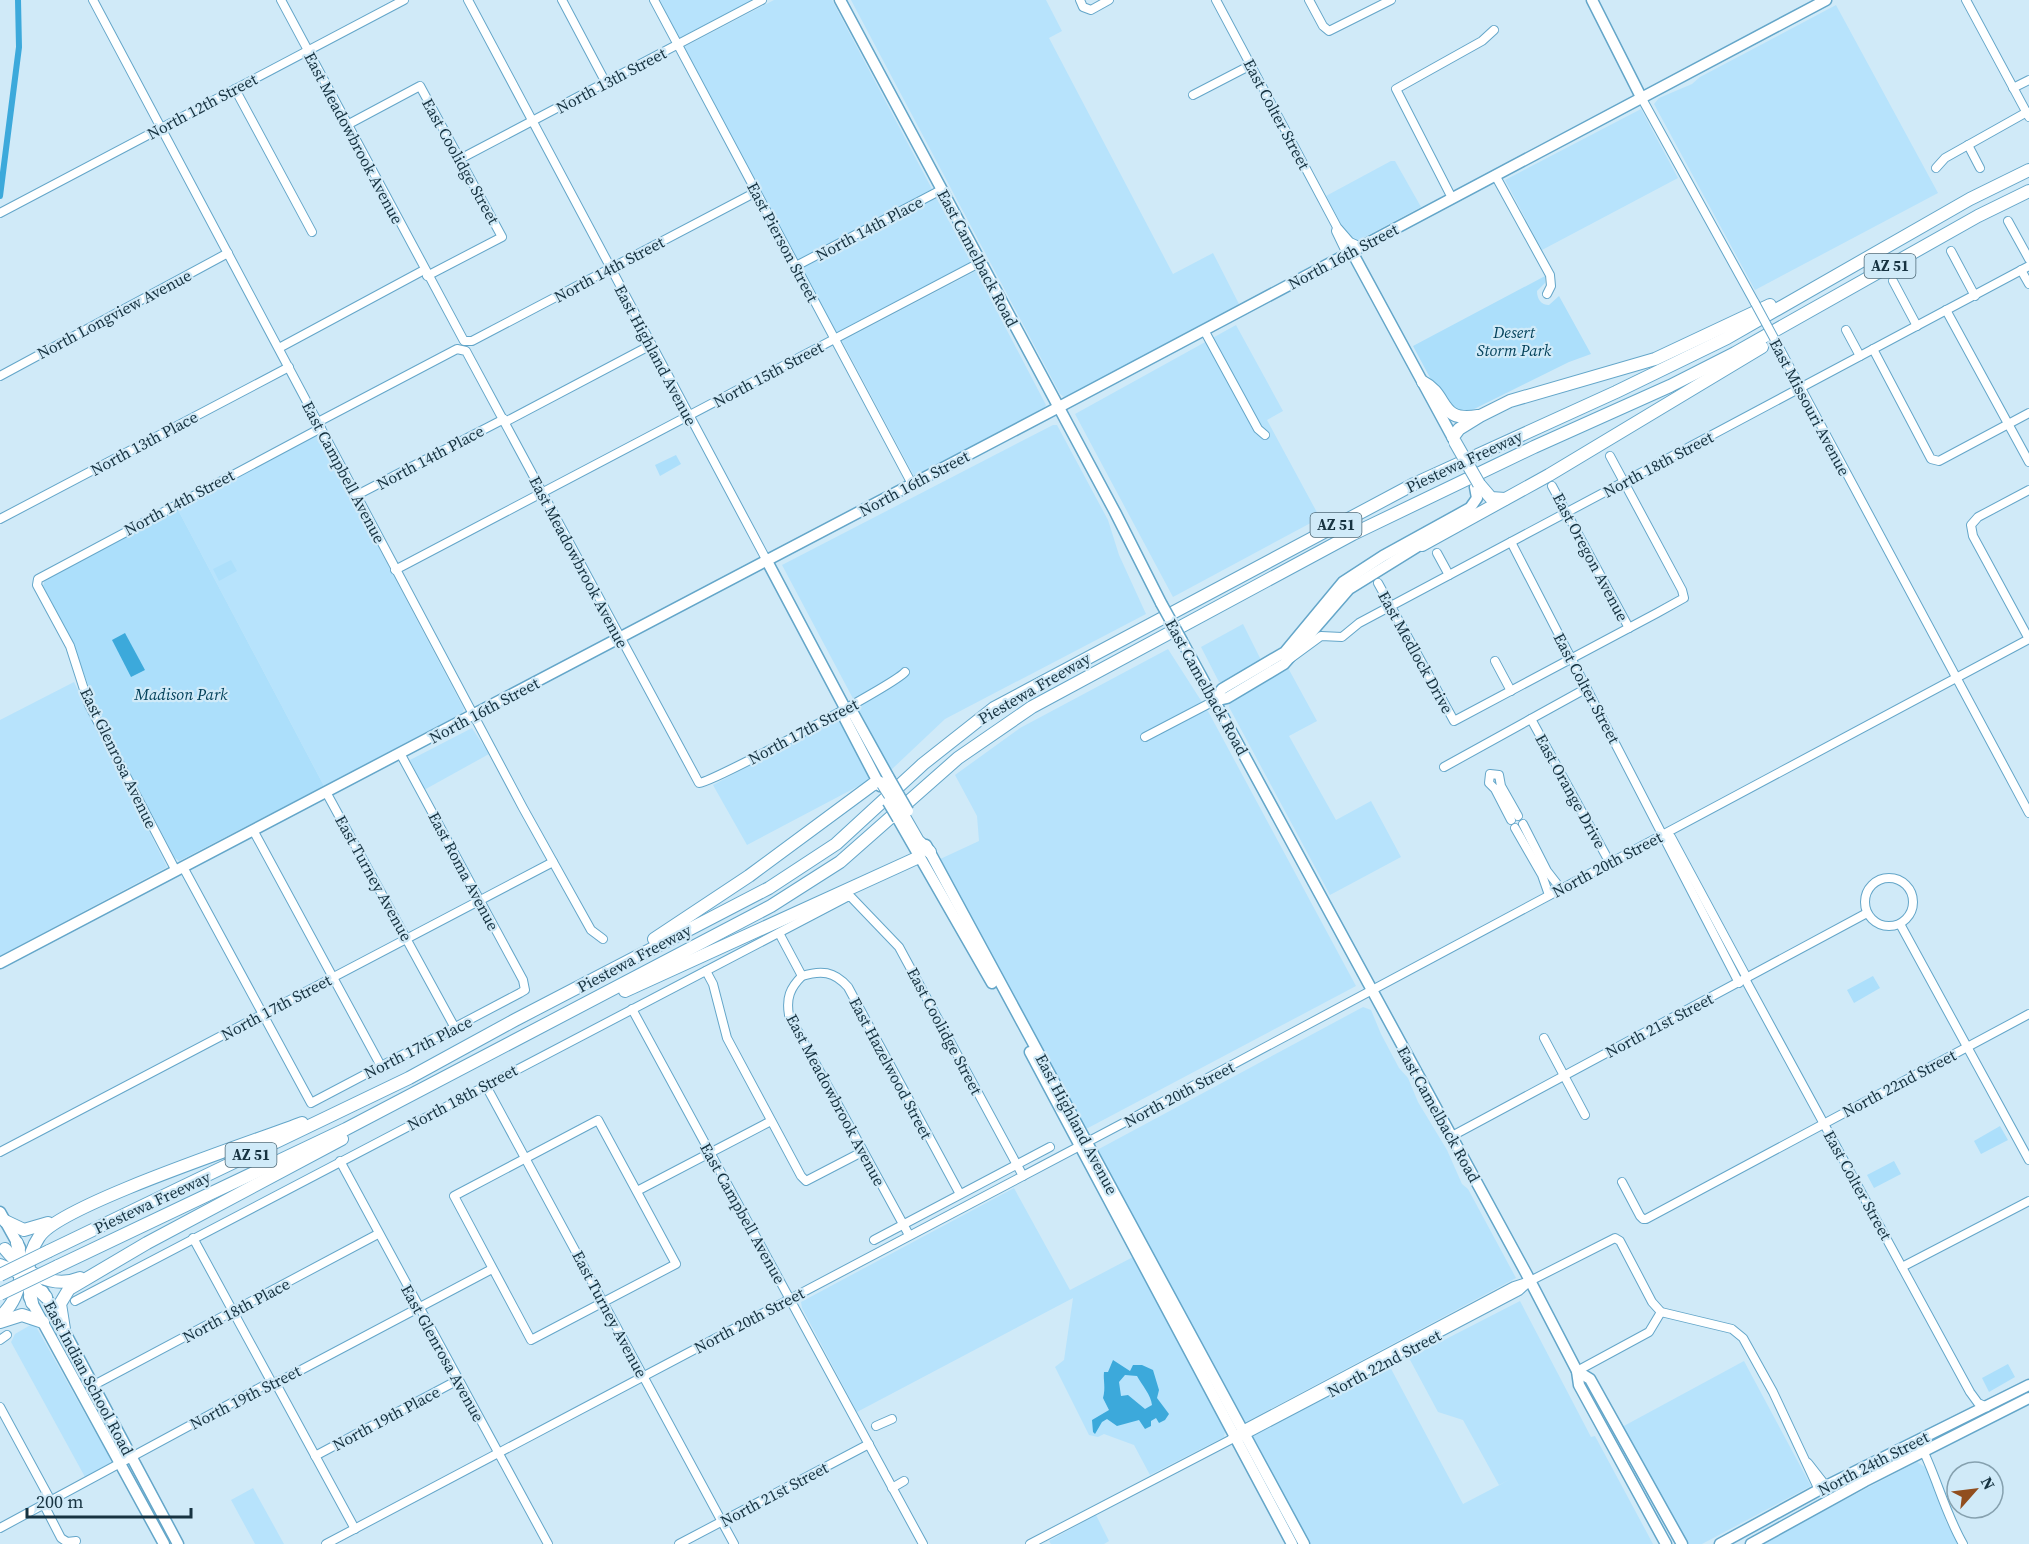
<svg xmlns="http://www.w3.org/2000/svg" width="2029" height="1544" viewBox="0 0 2029 1544" font-family="'Source Serif 4',serif">
  <style>
    .built { fill: #b7e3fc }
    .green { fill: #acdffb }
    .water { fill: #3ca9db; fill-rule: evenodd }
    .lines { fill: none; stroke-linecap: round; stroke-linejoin: round }
    .canal { stroke: #3ca9db; stroke-width: 6 }
    .minor-casing { stroke: #64a6c9; stroke-width: 10 }
    .major-casing { stroke: #64a6c9; stroke-width: 13 }
    .highway-casing { stroke: #64a6c9; stroke-width: 14 }
    .minor { stroke: #fff; stroke-width: 8 }
    .major { stroke: #fff; stroke-width: 10 }
    .highway { stroke: #fff; stroke-width: 12 }
    .minor-bridge-casing { stroke: #64a6c9; stroke-width: 10; stroke-linecap: butt }
    .major-bridge-casing { stroke: #64a6c9; stroke-width: 13; stroke-linecap: butt }
    .highway-bridge-casing { stroke: #64a6c9; stroke-width: 14; stroke-linecap: butt }
    .minor-bridge { stroke: #fff; stroke-width: 8 }
    .major-bridge { stroke: #fff; stroke-width: 10 }
    .highway-bridge { stroke: #fff; stroke-width: 12 }
    .labels { text-anchor: middle; stroke-width: 4.5; stroke-linejoin: round; paint-order: stroke }
    .shield { fill: #d0eaf8; stroke: #4e6a78; stroke-width: 1.5 }
    .shield-label { font-size: 15px; font-weight: bold; fill: #173341 }
    .street-label { font-size: 16px; fill: #173341; stroke: #d0eaf8 }
    .park-label { font-size: 16px; font-style: italic; fill: #003f58; stroke: #d0eaf8 }
  </style>
  <rect width="100%" height="100%" fill="#d0eaf8"/>
  <g class="built">
    <path d="M660,0h93l-74,38z"/>
    <path d="M774,0h58l100,189 -134,72 -114,-214z"/>
    <path d="M851,0h195l16,31 -13,7 124,236 40,-21 26,51 -169,91 -6,2 -4,-3z"/>
    <path d="M1836,5l102,188 -183,97 -101,-186 5,-6 33,-14 8,-7z"/>
    <path d="M1641,109l37,69 -136,72 -37,-70z"/>
    <path d="M1391,161h4l26,46 -64,34 -9,-4 -22,-41z"/>
    <path d="M936,197l35,65 -135,71 -35,-66z"/>
    <path d="M976,271l70,134 -2,3 -130,68 -72,-135z"/>
    <path d="M1236,325l47,86 -16,9 53,98 -147,79 -98,-183z"/>
    <path d="M1053,425h4l51,95 11,35 27,59 -201,105 -54,51 -109,-205z"/>
    <path d="M315,436l5,1 144,272 -2,4 -138,73 -147,-278z"/>
    <path d="M1243,624l19,38 -38,21 -5,-1 -18,-35z"/>
    <path d="M1168,649l41,64 147,273 -268,142h-3l-147,-268 41,-19 -2,-25 -22,-41 65,-47z"/>
    <path d="M1287,666l30,55 -28,15 47,84 35,-19 30,56 -71,38 -101,-188 1,-7z"/>
    <path d="M74,682l93,185 -167,89v-236z"/>
    <path d="M838,719l32,61 -123,65 -34,-60z"/>
    <path d="M472,728l17,26 -65,36 -14,-30z"/>
    <path d="M1363,1007l8,3 10,24 18,34 9,10 10,24 29,48 15,34 6,5 48,89 -272,145 -147,-273z"/>
    <path d="M1014,1188l56,102 63,-33 93,170 -2,10 -74,38 -16,-30 -30,-11 -6,3 -9,-2 -34,-68 9,-7 9,-62 -216,114 -55,-104 -1,-6z"/>
    <path d="M1520,1301l71,136 4,-1 58,108h-344l-58,-107 138,-72 74,139 48,-25 -12,6 -36,-65 -25,-8 -29,-54z"/>
    <path d="M34,1323l77,137 -1,3 -25,14 -74,-135 4,-8z"/>
    <path d="M1744,1361l67,125 -109,58h-15l-65,-117z"/>
    <path d="M1917,1462l8,5 13,26 8,29 12,22h-198z"/>
    <path d="M253,1488l31,56h-29l-24,-44z"/>
    <path d="M1096,1515l13,26 -5,3h-53l-2,-3z"/>
  </g>
  <g class="green">
    <path d="M1545,276v7l-8,8c0,8 4,14 12,14l10,-9 32,58 -22,8 -107,53 -19,-13 -30,-56z"/>
    <path d="M676,455l5,9 -21,12 -5,-11z"/>
    <path d="M177,508l147,278 -145,75 -4,-3 -76,-144 -25,-67 -31,-61 2,-7z"/>
    <path d="M231,560l6,11 -18,10 -6,-12z"/>
    <path d="M1873,976l7,12 -26,15 -7,-13z"/>
    <path d="M2000,1126l8,14 -27,14 -7,-13z"/>
    <path d="M1894,1161l7,13 -27,14 -7,-13z"/>
    <path d="M2008,1364l7,13 -26,15 -7,-14z"/>
  </g>
  <g class="water">
    <path d="M125,633l20,37 -14,7 -19,-37z"/>
    <path d="M1113,1360l17,11 3,-6h9l11,5 6,20 -2,8 12,16 -4,6 -6,3 -3,-5 -5,3v5l-6,3 -6,-9 -22,6 -10,-7 -5,3 -7,12 -2,-2 -1,-12 17,-10 -6,-12c3,-10 0,-18 1,-26h4zM1125,1375l12,1c5,9 14,19 15,29l-7,4 -17,-14 -7,1 -2,-14z"/>
  </g>
  <g class="lines">
    <path class="canal" d="M0,196l19,-149 -1,-47"/>
    <g class="minor-casing">
      <g id="minor">
        <path d="M93,0l430,808 68,122 12,9"/>
        <path d="M281,0l183,341h8l284,-149"/>
        <path d="M468,0l299,561"/>
        <path d="M562,0l44,83"/>
        <path d="M654,0l258,484"/>
        <path d="M1080,0l3,7 8,3 18,-10"/>
        <path d="M1216,0l121,227 13,15 11,5"/>
        <path d="M1309,0l14,26 6,5 62,-31"/>
        <path d="M1966,0l63,117"/>
        <path d="M2013,88l16,-8"/>
        <path d="M235,89l77,143"/>
        <path d="M1193,95l58,-30"/>
        <path d="M1641,97l114,206"/>
        <path d="M347,125l73,-39 82,151 -75,39"/>
        <path d="M1968,145l12,23"/>
        <path d="M460,159l302,-159"/>
        <path d="M1936,168l9,-10 82,-46"/>
        <path d="M1495,175l55,100 1,11 -4,8"/>
        <path d="M1452,198l-56,-109 86,-48 12,-11"/>
        <path d="M0,213l404,-213"/>
        <path d="M2008,221l21,38"/>
        <path d="M1337,228l-1,3 11,23"/>
        <path d="M1951,251l24,45"/>
        <path d="M796,266l145,-76"/>
        <path d="M2021,270l8,14"/>
        <path d="M1893,281l24,45"/>
        <path d="M1946,310l83,152"/>
        <path d="M1204,330l54,99 7,6"/>
        <path d="M1846,330l14,26"/>
        <path d="M279,348l145,-78"/>
        <path d="M1873,349l58,110 8,2 90,-48"/>
        <path d="M1781,351l248,462"/>
        <path d="M0,376l228,-123"/>
        <path d="M318,422l139,-73 9,2 233,432c14,-1 195,-98 206,-111"/>
        <path d="M505,422l146,-77"/>
        <path d="M1552,486l77,142"/>
        <path d="M357,495l147,-76"/>
        <path d="M0,519l289,-152"/>
        <path d="M1511,542l228,441"/>
        <path d="M1437,553l12,22"/>
        <path d="M395,570l586,-308"/>
        <path d="M1378,583l76,138 203,-108 27,-15 -2,-8 -72,-134"/>
        <path d="M1291,658l30,-22 21,1 17,-14 670,-357"/>
        <path d="M1495,661l16,30"/>
        <path d="M1531,719l79,144"/>
        <path d="M1145,737l69,-36"/>
        <path d="M1444,767l143,-79"/>
        <path d="M326,792l129,236"/>
        <path d="M1511,820l-16,-31 -6,-6 1,-9 9,1 2,11 17,30"/>
        <path d="M1523,824l24,47 14,18"/>
        <path d="M1515,828l27,47 7,20"/>
        <path d="M253,830l128,236"/>
        <path d="M1664,834l7,3 76,141"/>
        <path d="M183,867l128,236 209,-110 5,-3 -2,-10 -123,-227"/>
        <path d="M176,871l-87,-166 -19,-59 -33,-61 1,-6 283,-151"/>
        <circle cx="1889" cy="902" r="24"/>
        <path d="M1900,924l129,236"/>
        <path d="M779,933l23,43c-12,12 -16,22 -13,39l120,220"/>
        <path d="M706,971l7,13 14,54 74,138 5,5 56,-29"/>
        <path d="M802,976c19,-6 32,-5 46,11l112,207"/>
        <path d="M1745,979l225,413 8,11 9,4"/>
        <path d="M632,1009l291,535"/>
        <path d="M1544,1038l41,77"/>
        <path d="M485,1084l249,460"/>
        <path d="M598,1120l78,144 -145,76 -77,-144z"/>
        <path d="M1452,1136l415,-223"/>
        <path d="M0,1152l553,-290"/>
        <path d="M340,1161l208,383"/>
        <path d="M1622,1182l18,34 3,3h3l383,-205"/>
        <path d="M637,1191l134,-70"/>
        <path d="M193,1238l79,145"/>
        <path d="M874,1240l176,-93"/>
        <path d="M1902,1267l127,-66"/>
        <path d="M75,1301l772,-404h4l48,50 124,229"/>
        <path d="M0,1340l7,-5"/>
        <path d="M1577,1371l72,-39 12,-20"/>
        <path d="M275,1382l80,147"/>
        <path d="M94,1385l284,-151"/>
        <path d="M0,1407l51,94"/>
        <path d="M876,1426l16,-7"/>
        <path d="M1241,1437l278,-146 11,-10"/>
        <path d="M1918,1440c18,34 26,71 45,104"/>
        <path d="M315,1456l143,-76"/>
        <path d="M1808,1463l18,23"/>
        <path d="M892,1488l12,-7"/>
        <path d="M44,1505l17,33 6,4 9,-1"/>
        <path d="M0,1528l263,-142 19,-6 210,-111"/>
        <path d="M326,1544l803,-424 900,-481 -56,-103 -2,-11 7,-8 51,-27"/>
        <path d="M679,1544l190,-100"/>
        <path d="M1030,1544l200,-104 16,-12 268,-142 16,-5 85,-43 5,3 32,61 9,10 71,17 11,9 30,54 46,98"/>
      </g>
    </g>
    <g class="major-casing">
      <g id="major">
        <path d="M840,0l275,512 46,91"/>
        <path d="M1592,0l49,97"/>
        <path d="M1352,252l103,190"/>
        <path d="M767,561l78,147 8,5 36,65"/>
        <path d="M1182,641l344,632 51,98 2,14 87,159"/>
        <path d="M1214,701l13,-3 57,-34 65,-75 79,-49"/>
        <path d="M1214,701l8,-12 63,-37 58,-70 40,-26 87,-48 7,-10 -2,-11"/>
        <path d="M845,708v11l35,67"/>
        <path d="M898,819l94,164"/>
        <path d="M926,845l378,699"/>
        <path d="M0,963l1059,-556 767,-407"/>
        <path d="M1030,1052l262,492"/>
        <path d="M0,1212l20,36"/>
        <path d="M43,1291l135,253"/>
        <path d="M29,1297l135,247"/>
        <path d="M1577,1371l13,8 92,165"/>
        <path d="M1720,1544l106,-58 203,-101"/>
        <path d="M1751,1544l114,-63 164,-83"/>
      </g>
    </g>
    <g class="highway-casing">
      <g id="highway">
        <path d="M1423,382c26,13 15,41 55,34"/>
        <path d="M1453,437l6,-8 21,-13 30,-15 145,-42 115,-54"/>
        <path d="M1479,484l12,14 14,1"/>
        <path d="M1422,545l127,-70 213,-128"/>
        <path d="M903,815l15,26 12,11"/>
        <path d="M654,939l95,-63 123,-91 5,-3 6,2"/>
        <path d="M625,991l294,-134"/>
        <path d="M5,1221l19,9 24,-7"/>
        <path d="M5,1249c18,22 46,41 75,29"/>
        <path d="M49,1251l360,-173 106,-58 254,-132 67,-44 87,-80 71,-56 420,-224 202,-92 111,-54 243,-139 59,-29"/>
        <path d="M0,1265l20,8 26,24"/>
        <path d="M58,1266l288,-137 425,-223 69,-44 118,-104 74,-51 321,-173 181,-87 136,-61 65,-33 243,-137 51,-25"/>
        <path d="M32,1303c-5,-23 -7,-45 7,-66 20,-32 217,-96 263,-114"/>
        <path d="M0,1317c22,-20 24,-48 17,-74"/>
        <path d="M0,1322l22,-7 21,7"/>
        <path d="M64,1329l-4,-25 9,-15 78,-46 195,-104"/>
      </g>
    </g>
    <use href="#minor" class="minor"/>
    <use href="#major" class="major"/>
    <use href="#highway" class="highway"/>
    <g class="minor-bridge-casing">
      <path id="minor-bridge" d="M1755,303l26,48"/>
    </g>
    <g class="major-bridge-casing">
      <g id="major-bridge">
        <path d="M1161,603l21,38"/>
        <path d="M889,778l19,33"/>
        <path d="M888,802l10,17"/>
      </g>
    </g>
    <g class="highway-bridge-casing">
      <g id="highway-bridge">
        <path d="M1455,442l24,42"/>
        <path d="M883,784l20,31"/>
        <path d="M0,1275l49,-24"/>
        <path d="M0,1294l58,-28"/>
      </g>
    </g>
    <use href="#minor-bridge" class="minor-bridge"/>
    <use href="#major-bridge" class="major-bridge"/>
    <use href="#highway-bridge" class="highway-bridge"/>
  </g>
  <g class="labels">
    <g class="shield">
      <rect x="1864.5" y="254" width="51" height="24" rx="4.5"/>
      <rect x="1310.5" y="513" width="51" height="24" rx="4.5"/>
      <rect x="225.5" y="1143" width="51" height="24" rx="4.5"/>
    </g>
    <g class="shield-label">
      <text x="1890" y="271">AZ 51</text>
      <text x="1336" y="530">AZ 51</text>
      <text x="251" y="1160">AZ 51</text>
    </g>
    <g class="street-label">
      <text transform="translate(611 80) rotate(-28)" y="6">North 13th Street</text>
      <text transform="translate(202 106) rotate(-28)" y="6">North 12th Street</text>
      <text transform="translate(1277 114) rotate(62)" y="6">East Colter Street</text>
      <text transform="translate(354 138) rotate(62)" y="6">East Meadowbrook Avenue</text>
      <text transform="translate(461 161) rotate(61)" y="6">East Coolidge Street</text>
      <text transform="translate(869 228) rotate(-28)" y="6">North 14th Place</text>
      <text transform="translate(783 242) rotate(62)" y="6">East Pierson Street</text>
      <text transform="translate(1343 256) rotate(-28)" y="6">North 16th Street</text>
      <text transform="translate(978 258) rotate(62)" y="6">East Camelback Road</text>
      <text transform="translate(609 269) rotate(-28)" y="6">North 14th Street</text>
      <text transform="translate(114 314) rotate(-28)" y="6">North Longview Avenue</text>
      <text transform="translate(656 355) rotate(62)" y="6">East Highland Avenue</text>
      <text transform="translate(768 374) rotate(-28)" y="6">North 15th Street</text>
      <text transform="translate(1810 407) rotate(62)" y="6">East Missouri Avenue</text>
      <text transform="translate(144 443) rotate(-28)" y="6">North 13th Place</text>
      <text transform="translate(430 457) rotate(-28)" y="6">North 14th Place</text>
      <text transform="translate(1464 461) rotate(-25)" y="6">Piestewa Freeway</text>
      <text transform="translate(1658 464) rotate(-28)" y="6">North 18th Street</text>
      <text transform="translate(344 472) rotate(62)" y="6">East Campbell Avenue</text>
      <text transform="translate(914 483) rotate(-28)" y="6">North 16th Street</text>
      <text transform="translate(179 502) rotate(-28)" y="6">North 14th Street</text>
      <text transform="translate(1591 557) rotate(62)" y="6">East Oregon Avenue</text>
      <text transform="translate(579 562) rotate(62)" y="6">East Meadowbrook Avenue</text>
      <text transform="translate(1416 652) rotate(61)" y="6">East Medlock Drive</text>
      <text transform="translate(1207 687) rotate(61)" y="6">East Camelback Road</text>
      <text transform="translate(1034 688) rotate(-30)" y="6">Piestewa Freeway</text>
      <text transform="translate(1587 688) rotate(62)" y="6">East Colter Street</text>
      <text transform="translate(484 710) rotate(-28)" y="6">North 16th Street</text>
      <text transform="translate(803 731) rotate(-28)" y="6">North 17th Street</text>
      <text transform="translate(119 758) rotate(64)" y="6">East Glenrosa Avenue</text>
      <text transform="translate(1571 791) rotate(61)" y="6">East Orange Drive</text>
      <text transform="translate(1607 864) rotate(-28)" y="6">North 20th Street</text>
      <text transform="translate(464 871) rotate(62)" y="6">East Roma Avenue</text>
      <text transform="translate(374 878) rotate(61)" y="6">East Turney Avenue</text>
      <text transform="translate(634 958) rotate(-28)" y="6">Piestewa Freeway</text>
      <text transform="translate(276 1007) rotate(-28)" y="6">North 17th Street</text>
      <text transform="translate(1659 1025) rotate(-28)" y="6">North 21st Street</text>
      <text transform="translate(945 1031) rotate(62)" y="6">East Coolidge Street</text>
      <text transform="translate(418 1047) rotate(-27)" y="6">North 17th Place</text>
      <text transform="translate(891 1068) rotate(62)" y="6">East Hazelwood Street</text>
      <text transform="translate(1899 1083) rotate(-28)" y="6">North 22nd Street</text>
      <text transform="translate(1179 1094) rotate(-28)" y="6">North 20th Street</text>
      <text transform="translate(462 1097) rotate(-28)" y="6">North 18th Street</text>
      <text transform="translate(836 1100) rotate(62)" y="6">East Meadowbrook Avenue</text>
      <text transform="translate(1439 1114) rotate(61)" y="6">East Camelback Road</text>
      <text transform="translate(1077 1124) rotate(62)" y="6">East Highland Avenue</text>
      <text transform="translate(1858 1185) rotate(61)" y="6">East Colter Street</text>
      <text transform="translate(152 1202) rotate(-25)" y="6">Piestewa Freeway</text>
      <text transform="translate(743 1213) rotate(61)" y="6">East Campbell Avenue</text>
      <text transform="translate(236 1310) rotate(-28)" y="6">North 18th Place</text>
      <text transform="translate(610 1314) rotate(62)" y="6">East Turney Avenue</text>
      <text transform="translate(749 1320) rotate(-28)" y="6">North 20th Street</text>
      <text transform="translate(443 1353) rotate(61)" y="6">East Glenrosa Avenue</text>
      <text transform="translate(1384 1363) rotate(-28)" y="6">North 22nd Street</text>
      <text transform="translate(89 1378) rotate(62)" y="6">East Indian School Road</text>
      <text transform="translate(245 1397) rotate(-27)" y="6">North 19th Street</text>
      <text transform="translate(386 1418) rotate(-28)" y="6">North 19th Place</text>
      <text transform="translate(1873 1463) rotate(-27)" y="6">North 24th Street</text>
      <text transform="translate(774 1494) rotate(-28)" y="6">North 21st Street</text>
    </g>
    <g class="park-label">
      <text x="1514" y="338">Desert<tspan x="1514" dy="18">Storm Park</tspan></text>
      <text x="181" y="700">Madison Park</text>
    </g>
  </g>
  <g transform="translate(1975 1490) rotate(62)"><circle r="28" fill="#d0eaf8" stroke="#86a1af" stroke-width="1.5"/>
  <path d="M0-4.5L10 22L0 15L-10 22Z" fill="#914e1e"/>
  <text y="-9" font-size="16" font-weight="bold" text-anchor="middle" fill="#173341">N</text>
  </g>
  <path d="M27 1508v9h164v-9" fill="none" stroke="#173341" stroke-width="3"/>
  <text x="36" y="1508" font-size="18" fill="#173341" stroke="#d0eaf8" stroke-width="4.5" paint-order="stroke">200 m</text>
</svg>
